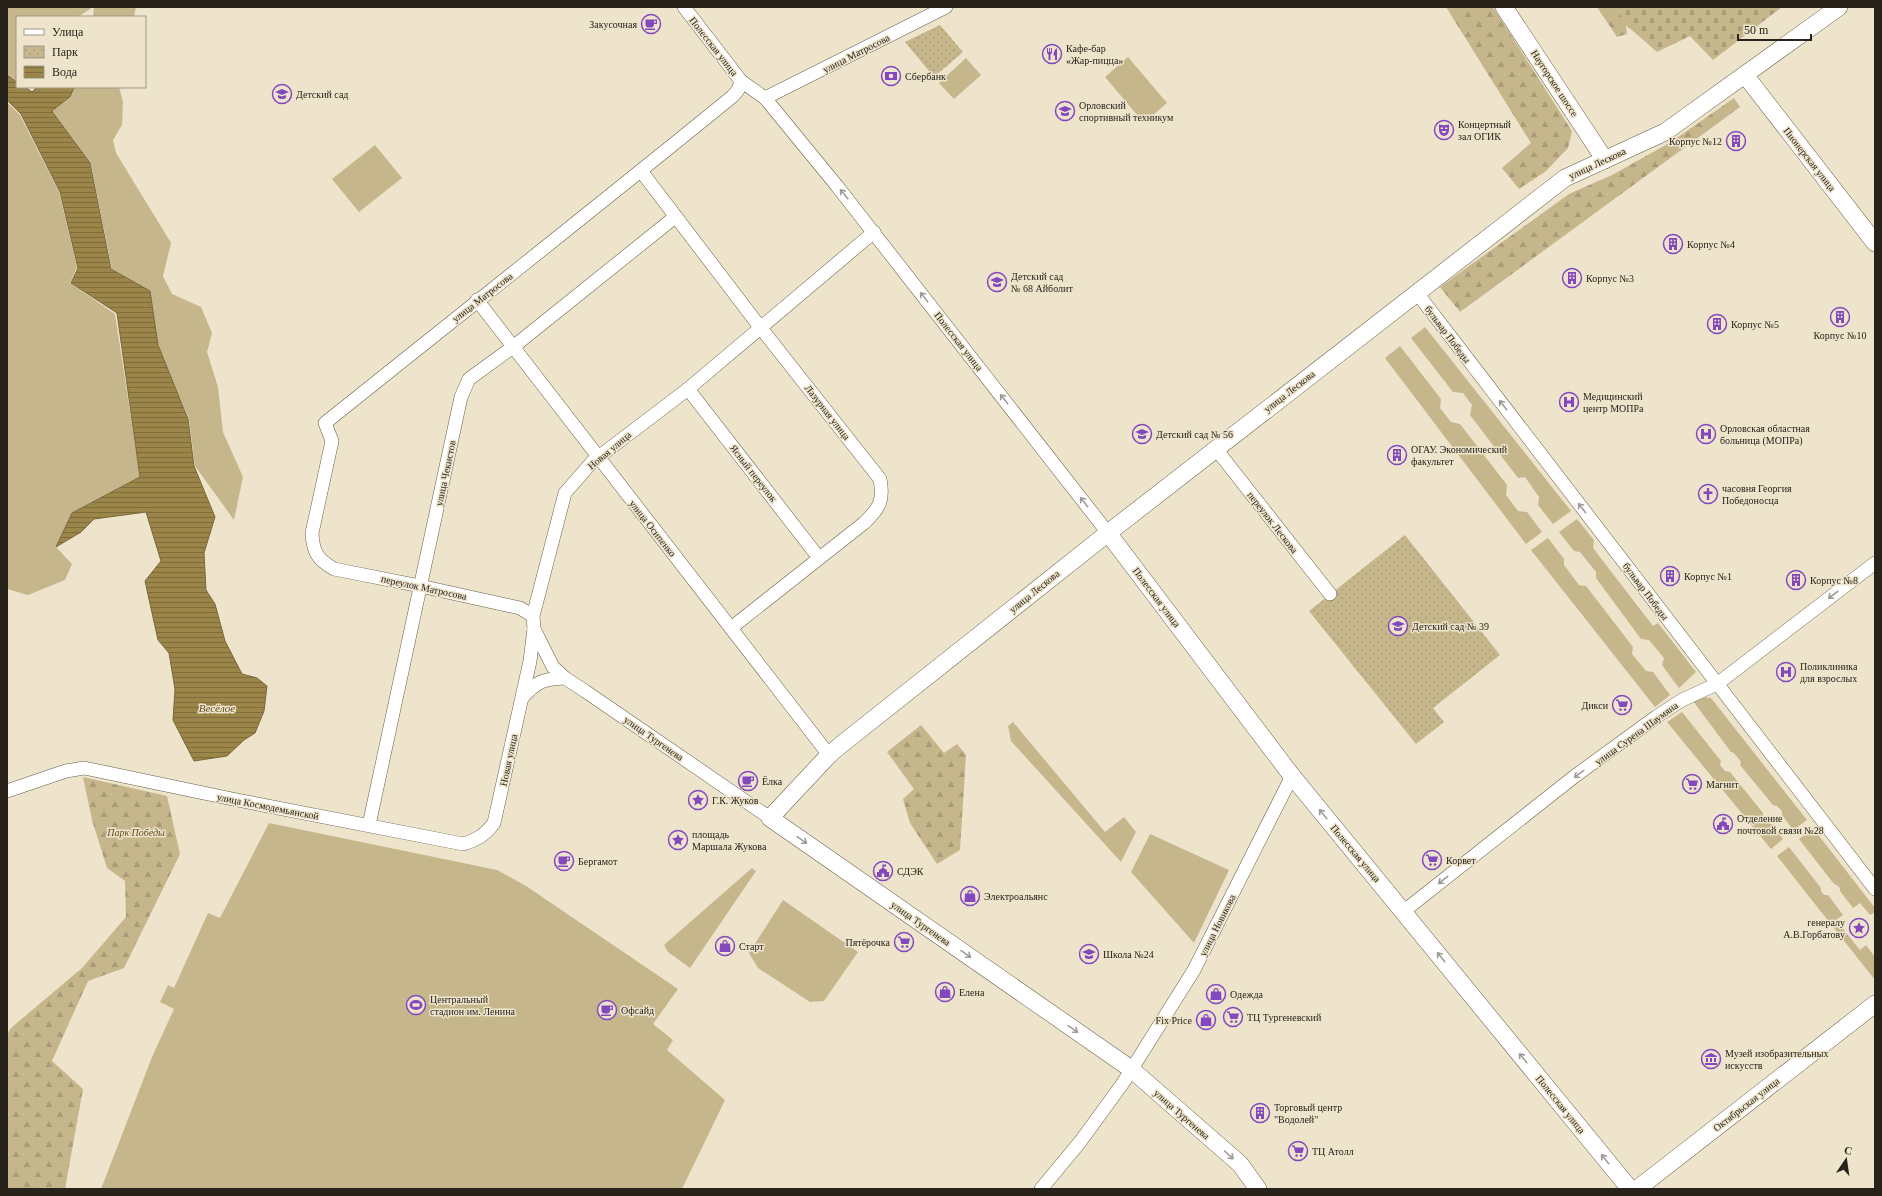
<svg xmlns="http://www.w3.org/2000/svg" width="1882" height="1196" viewBox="0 0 1882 1196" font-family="Georgia,serif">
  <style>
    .green { fill: #c6b68c }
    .forest { fill: url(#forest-firs) }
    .cemetery { fill: url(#cemetery-stones) }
    .park { fill: url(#park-dots) }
    .water { fill: url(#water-rules); stroke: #79683b }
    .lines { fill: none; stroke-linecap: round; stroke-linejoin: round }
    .minor-casing { stroke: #665e49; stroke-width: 14 }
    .major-casing { stroke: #665e49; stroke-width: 18 }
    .minor { stroke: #fff; stroke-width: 13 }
    .major { stroke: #fff; stroke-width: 17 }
    .oneway { stroke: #9e9c98 }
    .labels { text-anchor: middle; stroke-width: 3; stroke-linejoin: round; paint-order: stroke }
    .poi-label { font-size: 10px; fill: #27231a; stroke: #eee4cc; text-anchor: start }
    .street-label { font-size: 10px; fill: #27231a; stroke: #eee4cc }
    .park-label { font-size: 10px; font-style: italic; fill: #5b4a1a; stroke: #eee4cc }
    .water-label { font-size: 11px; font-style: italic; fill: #5c4b1c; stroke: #eee4cc }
  </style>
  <defs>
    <pattern id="forest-firs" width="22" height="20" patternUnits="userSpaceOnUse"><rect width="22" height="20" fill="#c6b68c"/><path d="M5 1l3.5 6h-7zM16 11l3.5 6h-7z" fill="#aa9c78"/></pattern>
    <pattern id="cemetery-stones" width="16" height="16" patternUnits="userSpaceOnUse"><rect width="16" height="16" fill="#c6b68c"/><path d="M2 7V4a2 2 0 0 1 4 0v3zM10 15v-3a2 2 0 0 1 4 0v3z" fill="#aa9c78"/></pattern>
    <pattern id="park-dots" width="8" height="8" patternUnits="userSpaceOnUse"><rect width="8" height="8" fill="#c6b68c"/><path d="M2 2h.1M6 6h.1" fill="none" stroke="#aa9c78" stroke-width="1.8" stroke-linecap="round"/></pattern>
    <pattern id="water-rules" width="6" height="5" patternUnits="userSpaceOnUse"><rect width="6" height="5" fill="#9c8549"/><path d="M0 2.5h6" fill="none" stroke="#7f6c3c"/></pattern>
  </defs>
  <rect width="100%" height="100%" fill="#eee4cc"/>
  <g class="green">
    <path d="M7,7h86l-15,10h-61v64l-10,-7z"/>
    <path d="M94,7h42l-2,10h-41z"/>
    <path d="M1128,57l39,46 -23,20 -39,-46z"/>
    <path d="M966,58l15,17 -27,24 -15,-16z"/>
    <path d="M74,87h45l4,15 -1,23 -9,15 3,13 55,90 -8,33 9,18 29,13 11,26 -5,19 11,35 5,45 20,45 -9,43 -39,-54 -6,-47 -31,-74 -8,-54 -38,-22 -21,-105 -38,-53 17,-13z"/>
    <path d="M7,102l13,13 39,77 18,75 -7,16 45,31 25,163 -68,36 -16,34 16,17 -7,16 -37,15 -21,-6z"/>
    <path d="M375,145l27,33 -43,34 -27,-33z"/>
    <path d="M1425,327l146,184 -18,13 -15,-19 1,-8 -14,-20 -7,1 -48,-63 2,-10 -9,-12 -10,-1 -42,-54z"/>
    <path d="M1400,346l41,53 -1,9 11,14 9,2 47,61 -1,10 12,16 9,1 15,20 -16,12 -141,-186z"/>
    <path d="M1577,519l17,21 -1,8 60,78 5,-3 38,49 -17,16 -17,-23 2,-7 -15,-18 -8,-1 -45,-61v-6l-16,-20 -6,-1 -15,-19z"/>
    <path d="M1548,538l16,21v6l15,20 7,1 47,61 -1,7 14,17 7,1 17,23 -15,12 -124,-157z"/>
    <path d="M1702,697l9,1 96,122 -14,10 -11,-15v-4l-5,-5 -4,-1 -33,-40 1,-3 -7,-9 -3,-1 -38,-51z"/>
    <path d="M1682,712l39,49 -1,4 5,6 5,1 33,41v4l4,6 5,1 11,15 -12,10 -104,-127z"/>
    <path d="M1013,722l92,110 19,-15 12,15 -15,30 -110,-121 -3,-15z"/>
    <path d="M269,823l228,47 29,16 152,103 -25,35 20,16 -6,10 58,50 -43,89h-581l51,-132 22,-48 -14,-7 8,-17 6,3 34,-75 12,5z"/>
    <path d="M1813,828l62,80v4l-5,3 -10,-12 -7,5 -13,-17v-3l-3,-3 -3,-1 -35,-45z"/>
    <path d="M1150,834l79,36 -35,73 -63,-71z"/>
    <path d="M1789,847l32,41v3l3,4h4l15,20 -7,5 24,30 6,-5 9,12v23l-98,-124z"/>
    <path d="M752,868l4,3 -66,97 -22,-16 -4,-7z"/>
    <path d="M783,900l75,52 -34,49 -14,1 -52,-34 -9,-15z"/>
  </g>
  <g class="forest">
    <path d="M1446,7h47l79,124 -4,17 -22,23 -27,18 -17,-21 29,-25z"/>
    <path d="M1597,7h21l8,18 1,9 -10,3z"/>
    <path d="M1734,98l6,9 -280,205 -20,-25 129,-93 43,-19 59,-33z"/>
    <path d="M921,725l23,28 13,-9 9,11 -6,95 -23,14 -27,-41 -7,-24 11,-10 -27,-37z"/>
    <path d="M83,777l84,19 13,58 -56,114 -36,13 -36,80 31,28 -18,100h-58v-155l4,-6 71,-60 44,-51 -1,-36 -18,-13 -15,-48z"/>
  </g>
  <path class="cemetery" d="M1618,7h164l-69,53 -23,-24 -33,16 -31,-27z"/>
  <g class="park">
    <path d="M940,25l23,27 -29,25 -29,-35z"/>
    <path d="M1405,535l95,120 -67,53 11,14 -28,22 -107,-133z"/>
  </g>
  <path class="water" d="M7,75l10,7v5h8l7,5 5,-5h37l-4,10 -18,14 38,52 21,106 39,22 8,54 30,74 6,47 21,51 -11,36 2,37 9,14 10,37 17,33 15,4 10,8 -3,25 -9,22 -11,7 -17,16 -33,5 -21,-41 2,-31 -6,-36 -11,-13 -13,-59 16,-20 -15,-49 -52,7 -13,13 -25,15 16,-34 68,-36 -23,-164 -46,-30 7,-15 -18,-76 -39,-78 -14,-14z"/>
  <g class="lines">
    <g class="minor-casing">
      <g id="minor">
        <path d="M684,7l57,74 24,17 72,88 271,347"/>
        <path d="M765,98l181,-91"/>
        <path d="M641,171l119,156 120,152c4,21 0,29 -16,44l-133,105"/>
        <path d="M1417,293l458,596"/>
        <path d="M477,300l352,455"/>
        <path d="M688,389l131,169"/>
        <path d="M1216,449l114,145"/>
        <path d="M533,616l-13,-8 -100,-22 -86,-17c-17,-10 -21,-17 -22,-36l20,-92 -7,-18c136,-109 273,-217 408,-327l5,-6 3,-9"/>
        <path d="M534,629l19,38 12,11 20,13 185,127"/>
        <path d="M522,698c15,-17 21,-19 43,-20"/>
        <path d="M7,791l59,-20 18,-3 153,32 226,44c14,-4 22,-9 31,-21l36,-162 4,-32 -1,-13 32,-123 27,-31 96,-73 186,-157"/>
        <path d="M369,825l92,-428 8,-18 44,-32 162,-130"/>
        <path d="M1404,911l171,-135 81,-59 26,-17 35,-16 158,-121"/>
        <path d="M1041,1189l39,-47 43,-59 71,-113 98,-194"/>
      </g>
    </g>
    <g class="major-casing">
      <g id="major">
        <path d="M1504,7l101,153"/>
        <path d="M1745,75l130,168"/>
        <path d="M1108,533l184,243 338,413"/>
        <path d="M1258,1189l-18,-25 -109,-95 -361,-251 59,-63 13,-11 266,-211 457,-355 100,-46 174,-125"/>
        <path d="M1637,1189l238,-185"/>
      </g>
    </g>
    <use href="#minor" class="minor"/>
    <use href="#major" class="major"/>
  </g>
  <defs><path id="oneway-shaft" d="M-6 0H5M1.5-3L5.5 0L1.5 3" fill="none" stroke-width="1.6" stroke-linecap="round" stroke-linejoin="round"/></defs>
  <g class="oneway">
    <use href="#oneway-shaft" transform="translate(844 194) rotate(-129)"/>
    <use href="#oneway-shaft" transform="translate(924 297) rotate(-128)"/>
    <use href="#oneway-shaft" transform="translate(1004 399) rotate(-128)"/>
    <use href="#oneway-shaft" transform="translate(1503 405) rotate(-128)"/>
    <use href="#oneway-shaft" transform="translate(1084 502) rotate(-128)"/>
    <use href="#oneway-shaft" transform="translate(1582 508) rotate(-128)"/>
    <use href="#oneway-shaft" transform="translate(1833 595) rotate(143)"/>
    <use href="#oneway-shaft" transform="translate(1579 774) rotate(144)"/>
    <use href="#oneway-shaft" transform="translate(1323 814) rotate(-129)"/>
    <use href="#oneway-shaft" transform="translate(802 840) rotate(35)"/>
    <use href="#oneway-shaft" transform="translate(1443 880) rotate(142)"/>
    <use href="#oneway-shaft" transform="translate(966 954) rotate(35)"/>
    <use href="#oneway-shaft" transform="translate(1441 957) rotate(-129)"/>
    <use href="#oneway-shaft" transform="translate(1073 1029) rotate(35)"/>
    <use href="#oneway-shaft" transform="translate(1523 1058) rotate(-129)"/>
    <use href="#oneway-shaft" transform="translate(1229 1155) rotate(42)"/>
    <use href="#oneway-shaft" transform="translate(1605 1159) rotate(-129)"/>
  </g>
  <defs>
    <g id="cafe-ring" transform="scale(1)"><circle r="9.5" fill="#eee4cc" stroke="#8448be" stroke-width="1.5"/><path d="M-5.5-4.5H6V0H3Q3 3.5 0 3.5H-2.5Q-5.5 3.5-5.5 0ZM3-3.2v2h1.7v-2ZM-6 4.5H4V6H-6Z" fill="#8448be"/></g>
    <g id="restaurant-ring" transform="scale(1)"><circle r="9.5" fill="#eee4cc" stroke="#8448be" stroke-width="1.5"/><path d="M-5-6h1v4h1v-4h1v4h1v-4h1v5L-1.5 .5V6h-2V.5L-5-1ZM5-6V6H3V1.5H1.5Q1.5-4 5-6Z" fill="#8448be"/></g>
    <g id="bank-ring" transform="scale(1)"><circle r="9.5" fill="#eee4cc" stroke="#8448be" stroke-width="1.5"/><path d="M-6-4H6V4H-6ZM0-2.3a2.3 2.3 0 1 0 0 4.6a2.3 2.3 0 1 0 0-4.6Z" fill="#8448be"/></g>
    <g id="school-ring" transform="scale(1)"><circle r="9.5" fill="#eee4cc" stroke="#8448be" stroke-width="1.5"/><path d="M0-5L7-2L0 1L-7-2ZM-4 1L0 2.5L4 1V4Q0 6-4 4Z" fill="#8448be"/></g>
    <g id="university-ring" transform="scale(1)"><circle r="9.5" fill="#eee4cc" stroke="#8448be" stroke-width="1.5"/><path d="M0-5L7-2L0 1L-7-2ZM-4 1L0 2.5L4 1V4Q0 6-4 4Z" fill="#8448be"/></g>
    <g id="theatre-ring" transform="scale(1)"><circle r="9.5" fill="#eee4cc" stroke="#8448be" stroke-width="1.5"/><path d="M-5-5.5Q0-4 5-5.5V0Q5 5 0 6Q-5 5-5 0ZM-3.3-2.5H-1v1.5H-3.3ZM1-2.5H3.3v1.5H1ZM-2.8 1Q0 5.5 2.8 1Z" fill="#8448be"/></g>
    <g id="building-ring" transform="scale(1)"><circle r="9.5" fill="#eee4cc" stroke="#8448be" stroke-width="1.5"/><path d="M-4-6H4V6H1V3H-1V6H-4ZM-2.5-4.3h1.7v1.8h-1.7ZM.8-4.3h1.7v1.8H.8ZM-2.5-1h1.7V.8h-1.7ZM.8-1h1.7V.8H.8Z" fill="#8448be"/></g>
    <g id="hospital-ring" transform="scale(1)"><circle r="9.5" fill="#eee4cc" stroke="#8448be" stroke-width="1.5"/><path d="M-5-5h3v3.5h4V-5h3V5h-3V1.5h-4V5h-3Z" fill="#8448be"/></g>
    <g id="church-ring" transform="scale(1)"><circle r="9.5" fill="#eee4cc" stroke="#8448be" stroke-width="1.5"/><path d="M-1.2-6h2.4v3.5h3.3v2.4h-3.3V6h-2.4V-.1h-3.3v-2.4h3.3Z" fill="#8448be"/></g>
    <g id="supermarket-ring" transform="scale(1)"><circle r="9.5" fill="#eee4cc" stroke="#8448be" stroke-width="1.5"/><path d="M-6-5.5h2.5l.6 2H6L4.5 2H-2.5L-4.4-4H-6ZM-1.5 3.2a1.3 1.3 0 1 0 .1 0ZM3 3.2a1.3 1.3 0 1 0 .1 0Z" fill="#8448be"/></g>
    <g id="sight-ring" transform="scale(1)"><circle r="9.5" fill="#eee4cc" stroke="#8448be" stroke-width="1.5"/><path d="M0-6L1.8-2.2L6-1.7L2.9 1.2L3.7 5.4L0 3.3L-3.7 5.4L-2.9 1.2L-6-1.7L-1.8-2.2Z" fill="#8448be"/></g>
    <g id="civic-ring" transform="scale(1)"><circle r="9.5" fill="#eee4cc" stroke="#8448be" stroke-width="1.5"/><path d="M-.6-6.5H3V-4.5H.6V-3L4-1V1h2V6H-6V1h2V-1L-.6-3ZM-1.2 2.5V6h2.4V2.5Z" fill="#8448be"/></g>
    <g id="shop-ring" transform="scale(1)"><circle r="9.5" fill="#eee4cc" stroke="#8448be" stroke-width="1.5"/><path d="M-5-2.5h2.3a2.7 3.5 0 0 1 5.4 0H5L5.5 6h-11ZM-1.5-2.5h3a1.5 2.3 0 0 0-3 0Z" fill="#8448be"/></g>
    <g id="stadium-ring" transform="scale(1)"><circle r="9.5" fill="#eee4cc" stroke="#8448be" stroke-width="1.5"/><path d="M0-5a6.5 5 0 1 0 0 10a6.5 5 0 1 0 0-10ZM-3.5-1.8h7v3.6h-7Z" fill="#8448be"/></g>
    <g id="museum-ring" transform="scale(1)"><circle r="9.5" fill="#eee4cc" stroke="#8448be" stroke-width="1.5"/><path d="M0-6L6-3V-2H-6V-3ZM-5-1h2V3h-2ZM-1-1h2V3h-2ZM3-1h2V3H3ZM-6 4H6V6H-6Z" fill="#8448be"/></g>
  </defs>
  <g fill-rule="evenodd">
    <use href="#cafe-ring" x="651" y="24"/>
    <use href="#restaurant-ring" x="1052" y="54"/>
    <use href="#bank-ring" x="891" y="76"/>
    <use href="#school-ring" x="282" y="94"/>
    <use href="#university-ring" x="1065" y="111"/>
    <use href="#theatre-ring" x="1444" y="130"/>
    <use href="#building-ring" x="1736" y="141"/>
    <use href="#building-ring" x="1673" y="244"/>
    <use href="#building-ring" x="1572" y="278"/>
    <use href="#school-ring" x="997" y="282"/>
    <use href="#building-ring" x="1840" y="317"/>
    <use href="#building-ring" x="1717" y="324"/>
    <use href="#hospital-ring" x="1569" y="402"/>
    <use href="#school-ring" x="1142" y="434"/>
    <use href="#hospital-ring" x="1706" y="434"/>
    <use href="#building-ring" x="1397" y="455"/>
    <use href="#church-ring" x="1708" y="494"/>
    <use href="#building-ring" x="1670" y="576"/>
    <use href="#building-ring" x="1796" y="580"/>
    <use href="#school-ring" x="1398" y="626"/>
    <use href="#hospital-ring" x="1786" y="672"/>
    <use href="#supermarket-ring" x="1622" y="705"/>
    <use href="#cafe-ring" x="748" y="781"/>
    <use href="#supermarket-ring" x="1692" y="784"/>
    <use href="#sight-ring" x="698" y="800"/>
    <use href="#civic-ring" x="1723" y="824"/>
    <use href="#sight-ring" x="678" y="840"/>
    <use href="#supermarket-ring" x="1432" y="860"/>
    <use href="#cafe-ring" x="564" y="861"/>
    <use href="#civic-ring" x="883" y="871"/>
    <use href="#shop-ring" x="970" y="896"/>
    <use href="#sight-ring" x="1859" y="928"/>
    <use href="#supermarket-ring" x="904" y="942"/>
    <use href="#shop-ring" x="725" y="946"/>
    <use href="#school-ring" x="1089" y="954"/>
    <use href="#shop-ring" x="945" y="992"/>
    <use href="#shop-ring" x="1216" y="994"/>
    <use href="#stadium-ring" x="416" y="1005"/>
    <use href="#cafe-ring" x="607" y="1010"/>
    <use href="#supermarket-ring" x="1233" y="1017"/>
    <use href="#shop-ring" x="1206" y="1020"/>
    <use href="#museum-ring" x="1711" y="1059"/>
    <use href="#building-ring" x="1260" y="1113"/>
    <use href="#supermarket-ring" x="1298" y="1151"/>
  </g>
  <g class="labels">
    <g class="poi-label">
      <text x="637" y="28" text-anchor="end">Закусочная</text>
      <text x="1066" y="52">Кафе-бар<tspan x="1066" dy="12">«Жар-пицца»</tspan></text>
      <text x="905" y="80">Сбербанк</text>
      <text x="296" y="98">Детский сад</text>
      <text x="1079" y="109">Орловский<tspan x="1079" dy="12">спортивный техникум</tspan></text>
      <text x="1458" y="128">Концертный<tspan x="1458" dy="12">зал ОГИК</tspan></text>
      <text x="1722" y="145" text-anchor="end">Корпус №12</text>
      <text x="1687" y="248">Корпус №4</text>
      <text x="1011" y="280">Детский сад<tspan x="1011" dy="12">№ 68 Айболит</tspan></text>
      <text x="1586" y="282">Корпус №3</text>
      <text x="1731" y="328">Корпус №5</text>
      <text x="1840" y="339" text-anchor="middle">Корпус №10</text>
      <text x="1583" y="400">Медицинский<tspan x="1583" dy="12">центр МОПРа</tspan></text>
      <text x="1720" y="432">Орловская областная<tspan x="1720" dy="12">больница (МОПРа)</tspan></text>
      <text x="1156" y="438">Детский сад № 56</text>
      <text x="1411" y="453">ОГАУ. Экономический<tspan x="1411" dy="12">факультет</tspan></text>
      <text x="1722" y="492">часовня Георгия<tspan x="1722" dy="12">Победоносца</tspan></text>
      <text x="1684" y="580">Корпус №1</text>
      <text x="1810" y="584">Корпус №8</text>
      <text x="1412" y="630">Детский сад № 39</text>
      <text x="1800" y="670">Поликлиника<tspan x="1800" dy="12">для взрослых</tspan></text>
      <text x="1608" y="709" text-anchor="end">Дикси</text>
      <text x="762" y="785">Ёлка</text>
      <text x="1706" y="788">Магнит</text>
      <text x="712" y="804">Г.К. Жуков</text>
      <text x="1737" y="822">Отделение<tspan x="1737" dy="12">почтовой связи №28</tspan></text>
      <text x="692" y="838">площадь<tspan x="692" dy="12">Маршала Жукова</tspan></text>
      <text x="1446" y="864">Корвет</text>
      <text x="578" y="865">Бергамот</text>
      <text x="897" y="875">СДЭК</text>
      <text x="984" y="900">Электроальянс</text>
      <text x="1845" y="926" text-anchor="end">генералу<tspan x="1845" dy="12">А.В.Горбатову</tspan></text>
      <text x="890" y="946" text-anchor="end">Пятёрочка</text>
      <text x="739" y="950">Старт</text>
      <text x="1103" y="958">Школа №24</text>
      <text x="959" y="996">Елена</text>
      <text x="1230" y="998">Одежда</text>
      <text x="430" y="1003">Центральный<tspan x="430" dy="12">стадион им. Ленина</tspan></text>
      <text x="621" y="1014">Офсайд</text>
      <text x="1247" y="1021">ТЦ Тургеневский</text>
      <text x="1192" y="1024" text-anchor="end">Fix Price</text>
      <text x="1725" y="1057">Музей изобразительных<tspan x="1725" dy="12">искусств</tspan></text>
      <text x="1274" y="1111">Торговый центр<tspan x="1274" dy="12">"Водолей"</tspan></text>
      <text x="1312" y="1155">ТЦ Атолл</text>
    </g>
    <g class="street-label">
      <text transform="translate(714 46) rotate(52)" y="4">Полесская улица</text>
      <text transform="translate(856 53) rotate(-27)" y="4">улица Матросова</text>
      <text transform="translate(1555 83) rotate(57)" y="4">Наугорское шоссе</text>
      <text transform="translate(1810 159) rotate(52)" y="4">Пионерская улица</text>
      <text transform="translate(1597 163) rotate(-25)" y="4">улица Лескова</text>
      <text transform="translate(482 297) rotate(-38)" y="4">улица Матросова</text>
      <text transform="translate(1448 334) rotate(53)" y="4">бульвар Победы</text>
      <text transform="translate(959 341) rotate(52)" y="4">Полесская улица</text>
      <text transform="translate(1289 391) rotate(-38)" y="4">улица Лескова</text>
      <text transform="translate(828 412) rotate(52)" y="4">Лазурная улица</text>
      <text transform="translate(609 450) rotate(-40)" y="4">Новая улица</text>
      <text transform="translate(445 473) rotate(-78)" y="4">улица Чекистов</text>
      <text transform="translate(754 473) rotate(52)" y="4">Ясный переулок</text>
      <text transform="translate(1273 522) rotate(52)" y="4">переулок Лескова</text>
      <text transform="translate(653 528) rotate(52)" y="4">улица Осипенко</text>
      <text transform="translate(424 587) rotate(12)" y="4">переулок Матросова</text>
      <text transform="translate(1034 591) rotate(-39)" y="4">улица Лескова</text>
      <text transform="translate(1646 591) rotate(53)" y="4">бульвар Победы</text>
      <text transform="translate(1157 597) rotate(53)" y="4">Полесская улица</text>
      <text transform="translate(1636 733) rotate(-36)" y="4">улица Сурена Шаумяна</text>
      <text transform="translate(654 738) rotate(35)" y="4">улица Тургенева</text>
      <text transform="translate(508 760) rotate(-78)" y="4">Новая улица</text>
      <text transform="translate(268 806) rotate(11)" y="4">улица Космодемьянской</text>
      <text transform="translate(1356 853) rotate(50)" y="4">Полесская улица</text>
      <text transform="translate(921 923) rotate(35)" y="4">улица Тургенева</text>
      <text transform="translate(1217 925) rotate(-63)" y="4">улица Новикова</text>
      <text transform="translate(1561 1104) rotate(51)" y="4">Полесская улица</text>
      <text transform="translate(1746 1104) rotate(-38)" y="4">Октябрьская улица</text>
      <text transform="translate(1182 1114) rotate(41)" y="4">улица Тургенева</text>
    </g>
    <g class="park-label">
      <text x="136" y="836">Парк Победы</text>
    </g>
    <g class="water-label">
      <text x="217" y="712">Весёлое</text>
    </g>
  </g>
  <rect width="1882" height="1196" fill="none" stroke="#27231a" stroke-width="16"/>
  <rect x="16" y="16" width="130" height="72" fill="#eee4cc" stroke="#9e9785"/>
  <rect x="24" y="29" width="20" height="6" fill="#ffffff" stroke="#9e9785"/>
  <text x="52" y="36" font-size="12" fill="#27231a">Улица</text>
  <rect x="24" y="46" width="20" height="12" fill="url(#park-dots)" stroke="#9e9785"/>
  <text x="52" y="56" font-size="12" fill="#27231a">Парк</text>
  <rect x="24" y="66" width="20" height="12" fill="url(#water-rules)" stroke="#9e9785"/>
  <text x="52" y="76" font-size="12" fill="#27231a">Вода</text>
  <g transform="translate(1846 1160) rotate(13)" stroke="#eee4cc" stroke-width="3" paint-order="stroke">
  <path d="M0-3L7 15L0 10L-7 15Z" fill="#27231a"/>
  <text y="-6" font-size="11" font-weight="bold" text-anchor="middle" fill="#27231a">С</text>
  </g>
  <path d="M1738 34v6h73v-6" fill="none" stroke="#27231a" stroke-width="2"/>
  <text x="1744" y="34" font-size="12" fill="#27231a" stroke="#eee4cc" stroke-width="3" paint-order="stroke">50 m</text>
</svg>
